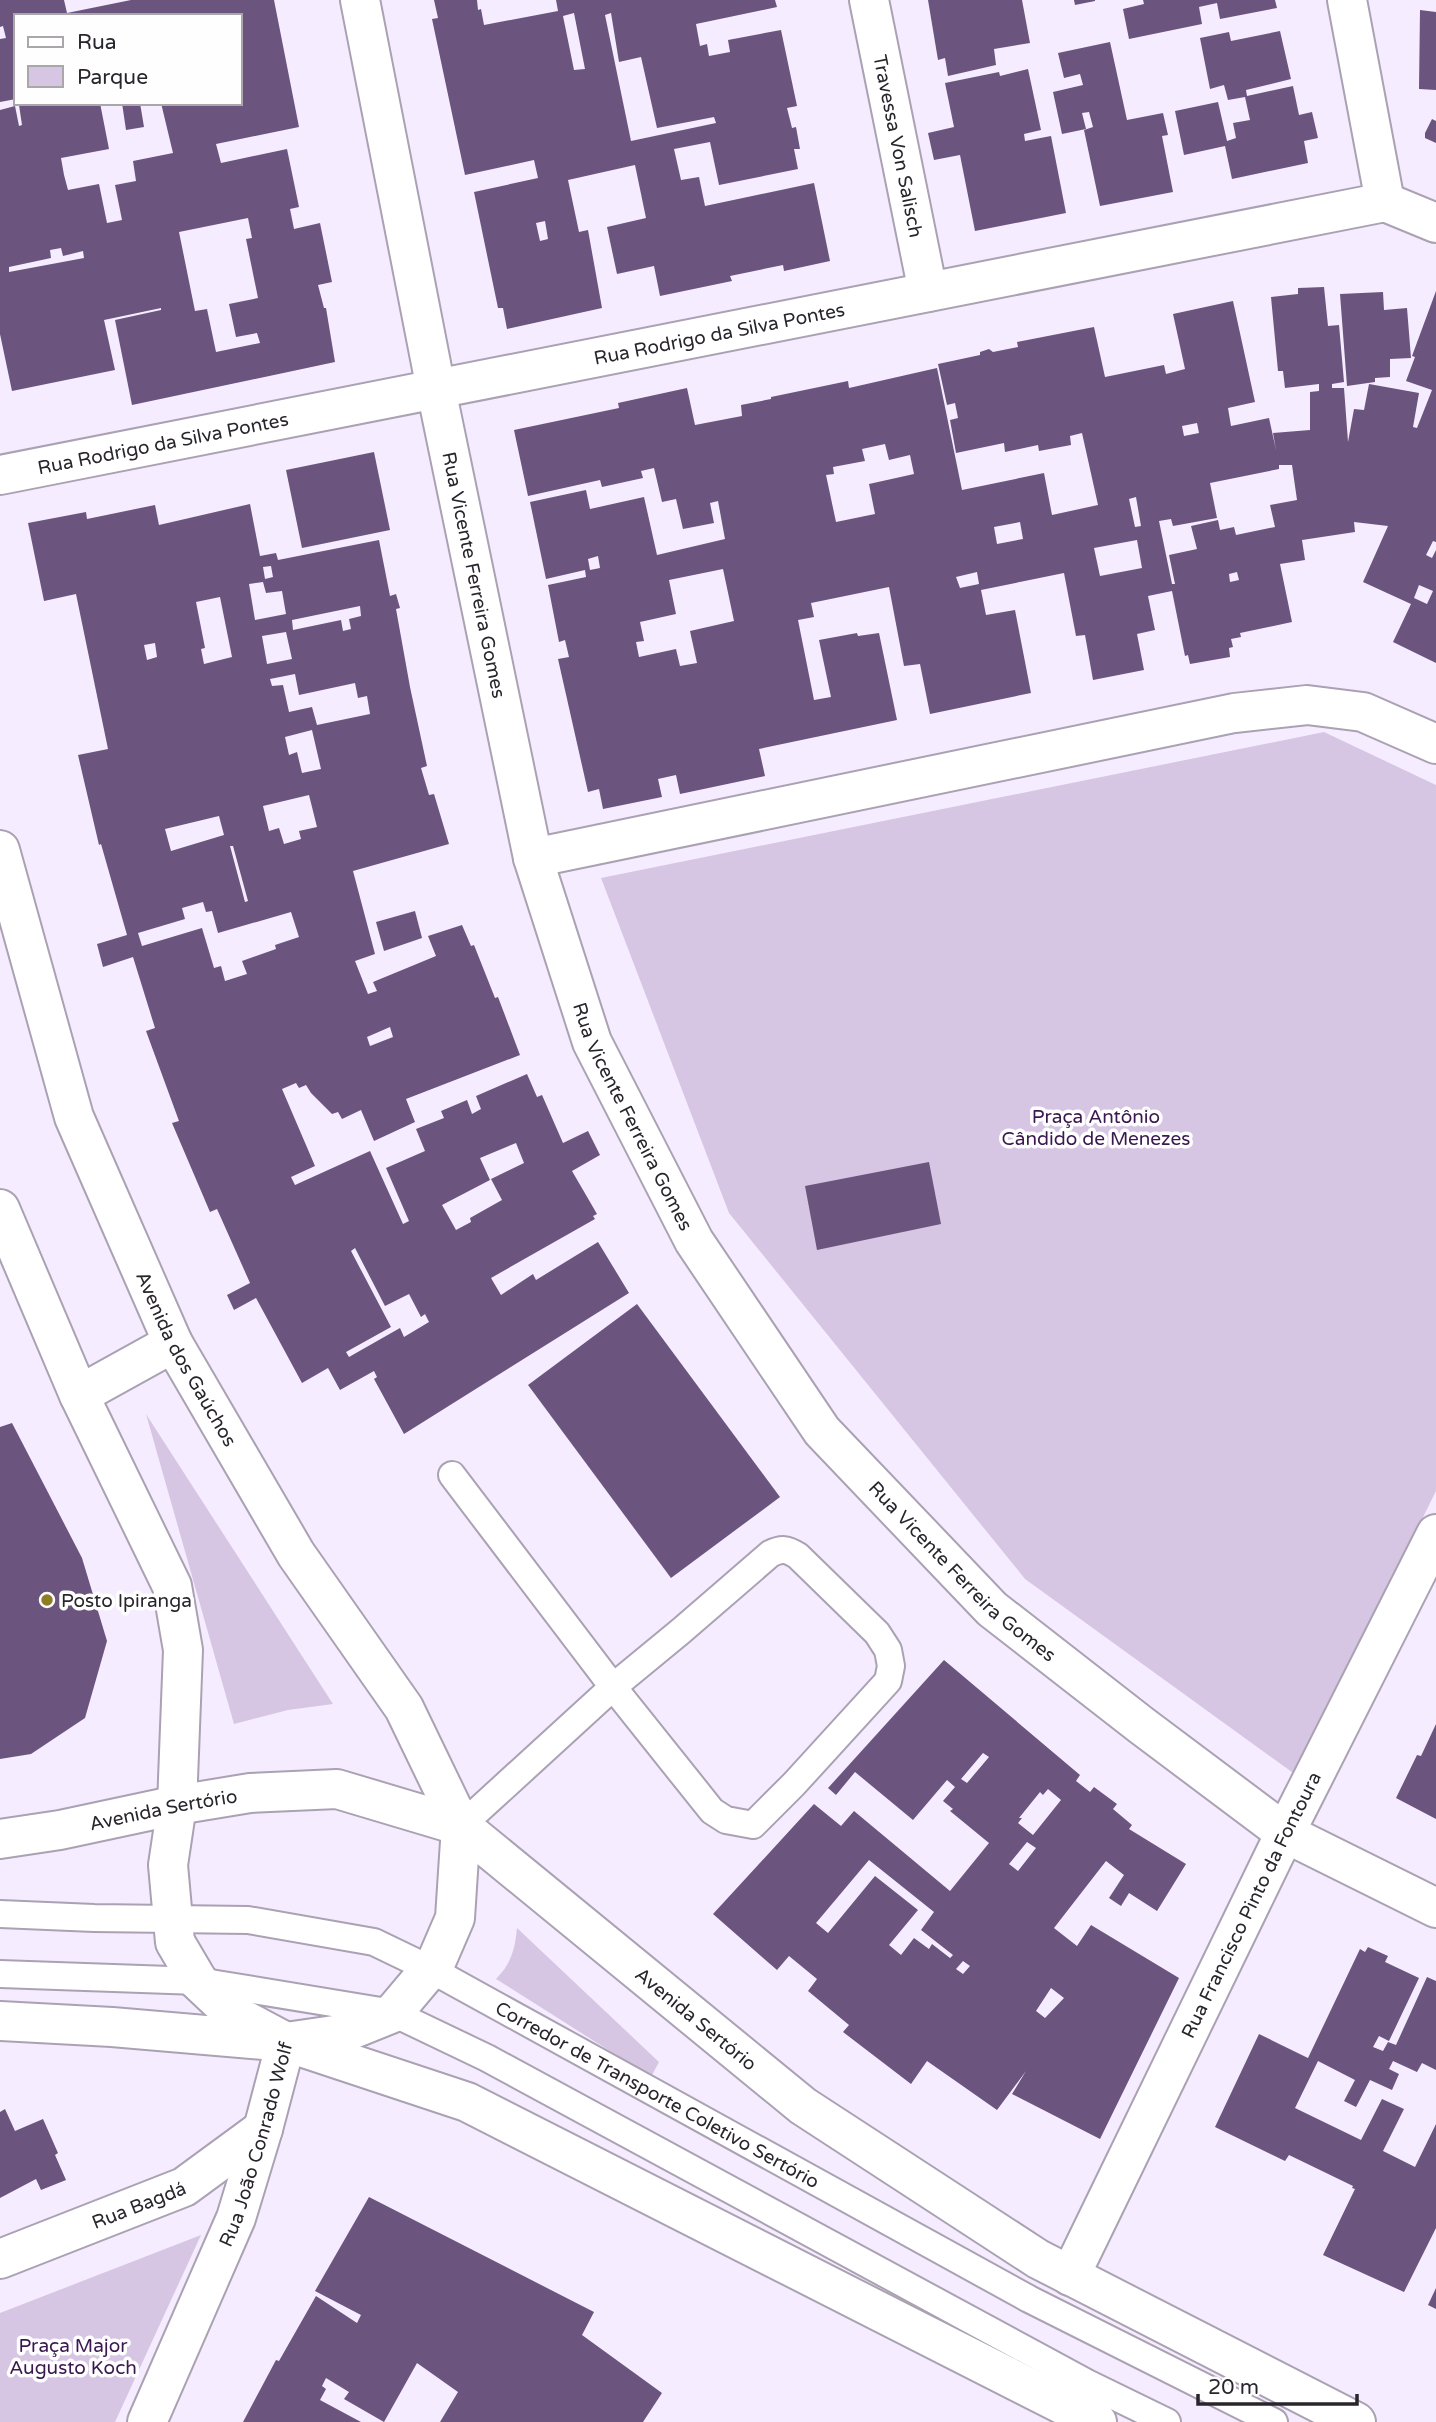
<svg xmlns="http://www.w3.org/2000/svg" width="1436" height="2422" viewBox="0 0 1436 2422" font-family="'Varela Round',sans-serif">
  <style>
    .green { fill: #d6c6e4 }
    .building { fill: #6b547d; fill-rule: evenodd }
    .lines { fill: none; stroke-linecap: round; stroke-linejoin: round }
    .lane-casing { stroke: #aaa1b2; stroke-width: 30 }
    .street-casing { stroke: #aaa1b2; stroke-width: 42 }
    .secondary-casing { stroke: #aaa1b2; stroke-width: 42 }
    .primary-casing { stroke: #aaa1b2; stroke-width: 42 }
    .lane { stroke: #fff; stroke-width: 26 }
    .street { stroke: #fff; stroke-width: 38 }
    .secondary { stroke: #fff; stroke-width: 38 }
    .primary { stroke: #fff; stroke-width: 38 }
    .poi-dot { fill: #8d7e25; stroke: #fefefe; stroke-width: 2.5 }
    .labels { text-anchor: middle; stroke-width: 7; stroke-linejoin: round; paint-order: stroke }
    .street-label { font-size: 19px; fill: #29252c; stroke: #fefefe }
    .park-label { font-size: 19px; fill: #3a184f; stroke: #fefefe }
    .poi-label { font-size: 19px; fill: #29252c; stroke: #fefefe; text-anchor: start }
  </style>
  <rect width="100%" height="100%" fill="#f6ecff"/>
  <g class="green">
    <path d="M1324,732l112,53v706l-140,284 -271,-196 -296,-366 -128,-335z"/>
    <path d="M146,1414l187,290 -45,6 -54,14z"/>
    <path d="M517,1928l142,134 -8,15 -155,-98c15,-15 19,-30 21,-51z"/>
    <path d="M201,2235l-86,187h-115v-109z"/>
  </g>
  <g class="building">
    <path d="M0,0h64l3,13 64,-13h143l25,127 -83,17 5,19 66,-14 12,58 -9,2 4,20 26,-6 12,59 -14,3 6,23h2l9,54 -203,43 -17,-85 46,-10v-2l-57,12 11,50 -103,21 -12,-57v-224l15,-4 4,20 3,-1 -3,-20 11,-2h70l9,46 -48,9 3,17 4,15 31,-6 8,39 15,-3 -7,-35 21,-4 -3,-20 40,-8 -12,-50h79v-87h-224v83l-16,3v-63l6,-1 -3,-12 -3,1zM248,218l4,20 -6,1 12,59 -29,6 7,33 21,-4 3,10 -44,9 -9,-43 -12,2 -16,-79zM61,248l2,8 20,-5 1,7 -75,14v-5l42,-9 -1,-8z"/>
    <path d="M434,0h43l1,10 3,-1 3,16 74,-14 -2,-11h219l2,7 -81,17 4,22 7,-2 2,12 21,-4 -2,-12 53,-10 16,76 -10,2 5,20 4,-1 4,22h-6l4,20 -79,16 -9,-43 -36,7 7,31 18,-3 6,29 109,-23 16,78 -46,10 -1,-6 -53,11 2,5 -72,15 -6,-30 -37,8 -10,-47 39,-9 -11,-53 -67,15 11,52 9,-2 14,78 -95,21 -4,-21h-5l-24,-116 64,-14 -4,-18 -69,15 -33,-156 6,-1zM574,13l11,56 -11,1 -11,-54zM611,13l8,49 22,-5 16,71 57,-11 2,6 -85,18 -26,-126zM545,221l3,18 -8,2 -4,-18z"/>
    <path d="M928,0h94l8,43 -36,6 2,16 -48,11 -3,-18 -7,2z"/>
    <path d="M1074,0h21v1l-20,4z"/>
    <path d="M1143,0h132l2,8 -57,11 -3,-16 -18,4 3,17 -73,15 -6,-30 21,-5z"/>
    <path d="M1420,10l16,2v78l-17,-1z"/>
    <path d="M1280,31l11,48 -45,11 1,6 46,-10 6,29 13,-3 6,26 -14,3 4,22 -76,16 -7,-33 -41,9 -9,-44 43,-9 9,39 9,-3 -3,-15 17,-3 -5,-23 -17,3 -4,-15 -14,4 -10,-51 29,-6 2,9z"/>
    <path d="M1110,42l17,78 36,-7 5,22 -6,1 11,56 -73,14 -16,-76 9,-3 -4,-15 -7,1 4,16 -24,5 -9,-42 30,-7 -3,-11 -16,4 -6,-25z"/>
    <path d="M1028,69l13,61 -17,4 1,7 26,-5 15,77 -91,18 -15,-76 -26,5 -6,-27 26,-6 -9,-44 54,-11 1,4z"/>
    <path d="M122,103h18l4,24 -18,3z"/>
    <path d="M1432,119l4,2v22l-11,-5v-5z"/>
    <path d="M1324,287l4,39 11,-1 5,57 -12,2v4h12l4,54 6,-33 10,1 5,-26 50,9 -6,34 4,1 15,-38 -26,-9 9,-24 -3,-1 24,-65v251l-3,-1 -7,14 6,3 4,-8v113l-43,-21 18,-38 -48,-22 25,-56 -34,-4 1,10 -53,8 3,20 -25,4 12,58 -52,11 1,4 -10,2 2,8 -4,1 1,9 -40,7 -2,-9 -3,1 -13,-65 -24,5 7,34 -18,4 7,36 -51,10 -8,-45 -9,1 -12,-63 -83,17 5,25 29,-5 16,83 -101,21 -10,-50 -16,2 -15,-79 -78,16 3,14 -16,3 16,80 17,-3 -12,-57 38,-7 1,3 21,-3 18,87 -138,29 6,27 -85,18 -4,-19 -18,4 4,18 -59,12 -4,-20 -11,3 -30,-133 11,-2 -4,-17 -6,2 -11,-57 38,-8 -1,-7 -39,9 -16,-77 56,-12 4,19 54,-12 13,58 68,-16 -7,-38 -8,2 4,20 -31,6 -7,-30 -14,3 -8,-34 -13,3 2,7 -41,9 -2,-7 -72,16 -14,-66 105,-22 -1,-5 69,-15 8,37 47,-9 -1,-11 30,-6v-2l77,-16 1,7 88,-20 25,122 82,-17 8,42 46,-10 -16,-72 -12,3 1,9 -32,6 -1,-6 -33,7 -1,-9 -48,10 -6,-33 8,-2 -3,-15 -8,2 -9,-41 42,-9v-3l9,-3 4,3 25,-5 -1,-5 77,-15 11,50 59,-12 2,9 19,-5 -12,-55 60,-13 22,101 -27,6 3,18 38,-8 7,32 -3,-17 37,-3v-38l9,-1v-7l-34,4 -2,-17h-5l-7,-74 27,-3v-6zM1197,423l2,10 -15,3 -2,-10zM885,444l4,16 21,-5 4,19 -45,10 6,30 -39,8 -10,-47 8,-1 -1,-7 32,-6 -3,-12zM1279,465h13l5,35 -27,5 5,22 -39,8 -2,-8 -14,3 -2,-10 -27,6 6,23 -28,6 6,29h-3l-13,-63 12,-2 2,7 44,-8 -7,-35 69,-14zM1136,497l5,29 -6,1 -6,-28zM1020,522l3,17 -26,5 -3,-17zM1137,540l5,28 -42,8 -6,-28zM598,556l2,12 -10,2 -2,-11zM723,569l11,52 -44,10 7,32 -17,3 -4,-17 -37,8 -3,-15 8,-1 -4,-19 36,-8 -7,-34zM977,572l2,12 -19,4 -4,-11zM1237,572l2,8 -9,2 -1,-8zM1419,585l14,6 -6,13 -13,-6z"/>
    <path d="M1383,292l1,18 23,-2 4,50 -21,1v18l-15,1v4l-28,4 -7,-92z"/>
    <path d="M374,452l16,78 -88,18 -16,-78z"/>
    <path d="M250,504l10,52 16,-3 2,7 101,-20 11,56 6,-2 4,14 -4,1 14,78 17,79 -6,2 8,27 5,-1 15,50 -96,27 22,83 -20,7 13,33 9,-3 -4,-9 63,-26 -8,-20 34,-11 9,21 3,-1 21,53 3,-1 22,58 -114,44 9,23 -41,19 -13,-31 -19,9 -4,-7 -6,2 -21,-21 -5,-8 -7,3 -3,-5 -14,6 33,77 -24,11 4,8 75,-34 33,73 6,-3 -23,-53 39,-17 -9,-22 28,-11 -3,-7 26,-11 5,14 9,-5 -5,-13 51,-22 10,23 5,-2 21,48 25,-12 12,24 -28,16 25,43 -4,2 2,3 -104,59 10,17 32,-21 3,6 62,-38 31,51 -225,141 -30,-55 3,-2 -3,-6 -34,19 -12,-22 -26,15 -46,-85 -22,12 -7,-15 23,-12 -33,-74 -7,3 -38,-89 7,-2 -33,-90 9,-3 -22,-71 -30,10 -6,-23 30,-9 -26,-91 -2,1 -21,-90 30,-6 -32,-155 -32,7 -16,-78 58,-11 1,7 68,-14 4,20zM271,566l2,11 -8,2 -2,-12zM263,582l3,11 16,-2 4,23 -31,6 -6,-36zM220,597l12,60 -28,7 -3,-15 4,-1 -9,-46zM360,606l1,10 -12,3 2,10 -8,2 -2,-11 -48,10 -1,-10zM286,632l6,27 -25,5 -5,-28zM155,643l2,14 -10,3 -3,-15zM295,674l4,21 56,-12 3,15 9,-2 3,18 -53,11 -5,-18 -23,5 -6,-27 -11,1 -2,-7zM312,730l9,39 -19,4 -5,-21 -8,3 -4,-18zM309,795l8,32 -18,4 2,8 -17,5 -5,-16 -10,3 -6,-25zM219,816l5,19 -53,16 -6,-22zM230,846h3l15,55 -3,1zM203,902l3,10 6,-1 6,22 73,-21 8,25 -24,8 1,4 -34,12 5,13 -22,7 -4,-15 -7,2 -12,-40 -60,18 -4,-13 47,-14 -3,-11zM390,1027l3,10 -23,9 -3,-9zM516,1143l8,20 -33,16 11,21 -32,18 1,4 -15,8 -14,-25 48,-25 -10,-22zM355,1248l30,58 24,-12 12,23 4,-3 4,8 -25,15 -4,-9 -51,29 -3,-5 45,-25 -40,-76z"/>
    <path d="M415,911l7,27 -38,13 -8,-29z"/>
    <path d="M929,1162l12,62 -124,26 -12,-64z"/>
    <path d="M637,1304l143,193 -109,81 -143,-193z"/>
    <path d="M12,1423l70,135 25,83 -22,77 -54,36 -31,5v-332z"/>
    <path d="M944,1660l136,115 -4,6 14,11 4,-5 23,17 -4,5 19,16 -3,4 57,35 -29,47 -28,-18 -8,13 -12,-8 15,-23 -18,-14 -52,67 23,18 14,-21 88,53 -79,161 -88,-45 14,-23 -29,39 -70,-49 -16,23 -68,-52 6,-7 -41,-34 9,-12 -28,-23 -12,14 -64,-56 101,-110 27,22 13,-15 96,80 39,-48 -39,-32 3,-2 -10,-8 12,-14 -8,-7 -34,40 -58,-48 -19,23 -8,-7zM983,1753l6,4 -22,26 -6,-4zM1048,1789l13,11 -28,35 -15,-12 4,-5h-3l21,-26 3,3zM1027,1842l9,6 -18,23 -9,-7zM869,1860l65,52 -13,18 32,25 -3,3 -18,-14 -3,5 -15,-11 -13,17 -12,-10 29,-35 -43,-34 -47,57 -12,-10zM963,1961l7,5 -7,8 -7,-5zM1051,1988l13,10 -19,20 -9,-7z"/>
    <path d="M1436,1724v95l-40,-21 21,-43 4,1z"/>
    <path d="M1368,1947l20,9 -3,6 34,16 -30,63 -10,-5 -6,11 10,4 5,-9 8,3 31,-68 9,4v89l-14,-7 -5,9 -24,-11 -4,8 10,5 -7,16 -22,-10 -14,27 -12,-6 11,-21 -37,-19 -23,47 66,32 21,-41 22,10 -21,42 32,16 21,-43v104l-32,64 -81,-37 32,-66 -3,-1 1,-2 -64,-31 -4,6 -70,-34 44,-93 49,24 52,-109 5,3z"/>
    <path d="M5,2109l10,22 28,-12 15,34 -3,2 11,25 -25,10 -5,-11 -36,19v-86z"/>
    <path d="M369,2197l225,115 -12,23 80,58 -19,29h-203l18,-30 -41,-29 -33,59 -40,-23 5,-7 -23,-14 -4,8 4,3 -6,11 41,22h-118l33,-62 3,1 37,-65 41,27 4,-8 -46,-24z"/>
    <path d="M1436,2288v21l-8,-4z"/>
  </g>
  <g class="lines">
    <g class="lane-casing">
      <g id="lane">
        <path d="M452,1475l161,212 99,124 14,9 27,5 41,-41 94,-103 3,-15 -3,-16 -11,-17 -79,-77c-11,-7 -16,-8 -28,-2l-89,77 -68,56 -152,139"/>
        <path id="s1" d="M0,1914l94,4 154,2 126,22 56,27 599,330 245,123"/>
        <path d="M0,1974l198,7 195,32 94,45 600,325 80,39"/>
      </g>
    </g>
    <g class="street-casing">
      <g id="street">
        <path id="s2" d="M360,0l76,389 97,469 59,184 102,199 128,190 170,178 149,116 144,108"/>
        <path id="s3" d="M869,0l59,292"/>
        <path d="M1347,0l38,202"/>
        <path id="s4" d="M0,475l1385,-273 51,21"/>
        <path d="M533,858l701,-145 73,-8 56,7 73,32"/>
      </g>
    </g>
    <g class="secondary-casing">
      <g id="secondary">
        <path id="s5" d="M0,850l74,267 99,226 123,211 108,154 57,118 -6,92 -19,44 -6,7 -37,44 -52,21 -55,8"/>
        <path d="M0,1209l79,186 93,191 11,64 -6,155 -9,60 7,77 23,39 35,33 53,28"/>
        <path d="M79,1395l94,-52"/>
        <path d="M1285,1833l151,75"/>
        <path id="s6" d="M0,2259l184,-72 79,-58"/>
        <path id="s7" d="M1070,2276l215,-443 151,-299"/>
        <path id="s8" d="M147,2422l89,-204 27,-89 23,-87"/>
      </g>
    </g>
    <g class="primary-casing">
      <g id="primary">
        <path id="s9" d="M0,1839l60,-9 117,-25 73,-12 87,-4 124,37 342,280 235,153 318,163"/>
        <path d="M0,2021l112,6 174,15 181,60 630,320"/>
      </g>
    </g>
    <use href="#lane" class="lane"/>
    <use href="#street" class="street"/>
    <use href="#secondary" class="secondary"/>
    <use href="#primary" class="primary"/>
  </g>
  <circle class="poi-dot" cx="47" cy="1600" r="7"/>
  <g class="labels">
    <g class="street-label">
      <text dy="7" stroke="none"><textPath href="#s3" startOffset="149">Travessa Von Salisch</textPath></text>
      <text dy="7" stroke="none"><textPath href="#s4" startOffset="733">Rua Rodrigo da Silva Pontes</textPath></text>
      <text dy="7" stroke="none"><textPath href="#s4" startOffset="166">Rua Rodrigo da Silva Pontes</textPath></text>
      <text dy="7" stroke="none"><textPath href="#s2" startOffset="586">Rua Vicente Ferreira Gomes</textPath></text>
      <text dy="7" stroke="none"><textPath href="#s2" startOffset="1153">Rua Vicente Ferreira Gomes</textPath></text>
      <text dy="7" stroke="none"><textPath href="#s5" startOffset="544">Avenida dos Gaúchos</textPath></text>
      <text dy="7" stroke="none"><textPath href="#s2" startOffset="1720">Rua Vicente Ferreira Gomes</textPath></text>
      <text dy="7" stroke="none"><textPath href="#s9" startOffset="166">Avenida Sertório</textPath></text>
      <text dy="7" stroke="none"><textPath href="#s7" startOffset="413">Rua Francisco Pinto da Fontoura</textPath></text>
      <text dy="7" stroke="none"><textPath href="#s9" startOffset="775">Avenida Sertório</textPath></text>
      <text dy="7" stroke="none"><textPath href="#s1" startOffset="698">Corredor de Transporte Coletivo Sertório</textPath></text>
      <text dy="7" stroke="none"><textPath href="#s8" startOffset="299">Rua João Conrado Wolf</textPath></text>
      <text dy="7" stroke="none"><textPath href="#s6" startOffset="149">Rua Bagdá</textPath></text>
    </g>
    <g class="park-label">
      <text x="1096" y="1123">Praça Antônio<tspan x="1096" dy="22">Cândido de Menezes</tspan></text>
      <text x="73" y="2352">Praça Major<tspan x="73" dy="22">Augusto Koch</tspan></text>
    </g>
    <g class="poi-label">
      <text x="61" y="1607">Posto Ipiranga</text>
    </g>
  </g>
  <rect x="14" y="14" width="228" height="91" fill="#fefefe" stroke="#a9a7aa" stroke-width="2"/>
  <rect x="28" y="37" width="35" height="10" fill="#ffffff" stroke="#a9a7aa" stroke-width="2"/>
  <text x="77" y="49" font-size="21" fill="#29252c">Rua</text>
  <rect x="28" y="66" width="35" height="21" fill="#d6c6e4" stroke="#a9a7aa" stroke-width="2"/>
  <text x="77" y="84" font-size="21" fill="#29252c">Parque</text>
  <path d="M1198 2394v10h159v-10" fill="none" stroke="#29252c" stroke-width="3.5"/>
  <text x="1208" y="2394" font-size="21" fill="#29252c" stroke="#fefefe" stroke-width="5" paint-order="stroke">20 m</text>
</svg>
